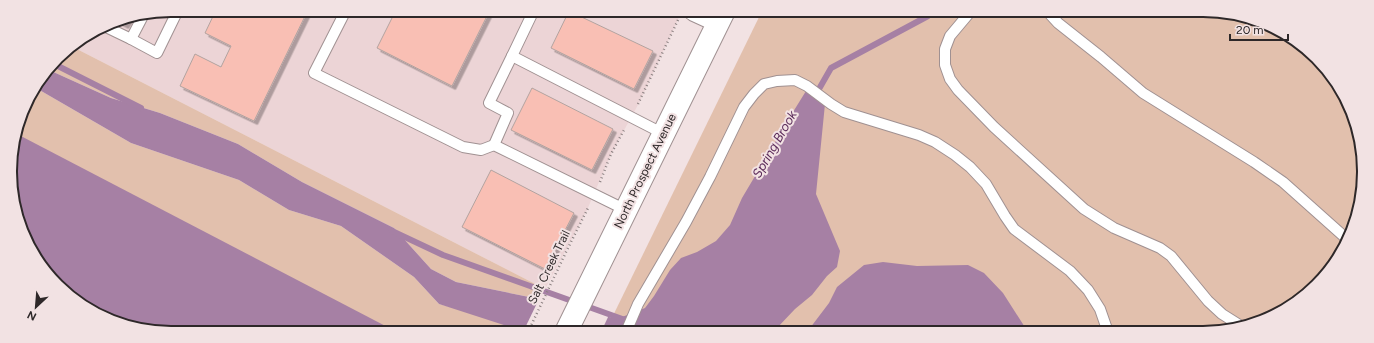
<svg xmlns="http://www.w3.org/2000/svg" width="1374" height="343" viewBox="0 0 1374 343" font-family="Figtree,sans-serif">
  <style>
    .built { fill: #ecd4d6 }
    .green { fill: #e2c0ad }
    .water { fill: #a680a4 }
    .pier { fill: #f2e2e3 }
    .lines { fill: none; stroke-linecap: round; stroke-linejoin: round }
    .stream { stroke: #a680a4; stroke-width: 6 }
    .building { fill: #f9bfb4; stroke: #b2a3a0; filter: url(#shadow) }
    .lane-casing { stroke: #a09192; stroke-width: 12 }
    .street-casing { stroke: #a09192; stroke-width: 22 }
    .secondary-casing { stroke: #a09192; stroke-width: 24 }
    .path { stroke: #8b8081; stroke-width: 2.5; stroke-dasharray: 1 3; stroke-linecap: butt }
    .lane { stroke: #fff; stroke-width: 10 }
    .street { stroke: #fff; stroke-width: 20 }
    .secondary { stroke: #fff; stroke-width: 22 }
    .labels { text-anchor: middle; stroke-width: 4; stroke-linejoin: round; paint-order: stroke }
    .street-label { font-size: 12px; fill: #2e2829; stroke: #f2e2e3 }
    .water-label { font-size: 13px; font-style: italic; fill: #5a2a59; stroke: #f2e2e3 }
    .rim { fill: none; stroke: #2e2829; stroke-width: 2 }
  </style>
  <defs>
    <filter id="shadow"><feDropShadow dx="3.5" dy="3.5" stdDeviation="0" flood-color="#0004"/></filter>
  </defs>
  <rect width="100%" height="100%" fill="#f2e2e3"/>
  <path class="built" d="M172,10l510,1 -43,92 -28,51 -24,56 -42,79 -474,-243 39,-24z"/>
  <g class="green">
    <path d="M762,11h462l59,21 48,41 28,57 4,63 -16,50 -30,43 -43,30 -51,16h-618z"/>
    <path d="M71,46l474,243 -6,10 -83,-17 -25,-13 -37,-41 -92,-46 -64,-38 -78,-31 -49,-15 -62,-28 16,-20z"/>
    <path d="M36,88l95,55 108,37 50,30 52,16 73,51 25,27 91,24 -2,4h-378l-59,-21 -47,-41 -28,-56 -6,-53 17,-61z"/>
  </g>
  <g class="water">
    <path d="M49,70l62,28 49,15 78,31 64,38 92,46 37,41 25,13 83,17 78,20 28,-11 9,-12 16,-26 11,-12 16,-6 19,-11 14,-16 12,-27 51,-86 13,-21 19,13 -9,90 24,57 -3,16 -10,9 -15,19 -17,14 -18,19 -6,4h-194l-8,-3 -56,-1 -74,-24 -25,-27 -73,-51 -52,-16 -50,-30 -108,-37 -95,-55z"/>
    <path d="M17,134l380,198h-247l-59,-21 -47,-41 -28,-56 -6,-53z"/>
    <path d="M883,262l34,4 51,-1 16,8 19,20 25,39h-221l22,-29 8,-16 27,-22z"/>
  </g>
  <path class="pier" d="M540,297l69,18 -8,17 -77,-2z"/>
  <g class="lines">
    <g class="stream">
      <path d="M54,64l87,44"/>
      <path d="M815,96l16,-28 97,-52 4,-5"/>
      <path d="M392,231l51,24 185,66"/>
    </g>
  </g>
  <g class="building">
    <path d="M216,10h92l-54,111 -74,-35 15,-32 26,13 10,-21 -26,-13z"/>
    <path d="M396,10h94l-38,76 -75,-38z"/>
    <path d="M569,11l84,40 -19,38 -83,-41z"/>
    <path d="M129,19l-4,6 -8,-4z"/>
    <path d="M532,88l81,41 -21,41 -81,-40z"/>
    <path d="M491,170l83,43 -29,56 -83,-42z"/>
  </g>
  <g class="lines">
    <g class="lane-casing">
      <g id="lane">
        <path d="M346,10l-32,63 149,74 18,3 13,-5 132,65"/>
        <path d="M534,10l-22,46 152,78"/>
        <path d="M971,11l-21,25 -5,13v16l5,14 8,11 36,37 90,82 30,19 46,20 11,8 37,45 14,13 19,12"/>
        <path d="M1047,11l11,12 43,34 42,36 111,69 29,20 65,58"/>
        <path d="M104,26l27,13 12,-23"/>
        <path d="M131,39l26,14 21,-43"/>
        <path d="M494,145l14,-32 -19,-10 23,-47"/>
        <path d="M626,332l12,-28 48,-82 24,-45 34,-70 10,-13 10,-10 13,-3 18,-1 12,6 24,18 13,8 75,23 16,7 20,13 15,12 16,17 19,32 9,13 56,42 18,19 12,19 8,23"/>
      </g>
    </g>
    <g class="street-casing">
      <path id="street" d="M694,11l24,11"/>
    </g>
    <g class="secondary-casing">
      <path id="secondary" d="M566,332l158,-321"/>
    </g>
    <g class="path">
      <path d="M638,104l40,-84"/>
      <path d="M600,182l11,-28 13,-24"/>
      <path d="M528,332l39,-82 21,-42"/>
    </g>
    <use href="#lane" class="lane"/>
    <use href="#street" class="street"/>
    <use href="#secondary" class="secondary"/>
  </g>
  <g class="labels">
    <g class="street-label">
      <text transform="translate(645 171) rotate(-64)" y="4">North Prospect Avenue</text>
      <text transform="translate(549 267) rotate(-64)" y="4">Salt Creek Trail</text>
    </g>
    <g class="water-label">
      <text transform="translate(774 144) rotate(-60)" y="5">Spring Brook</text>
    </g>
  </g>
  <path d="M0 0H1374V343H0ZM171 17H1203A154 154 0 0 1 1357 171V172A154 154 0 0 1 1203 326H171A154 154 0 0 1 17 172V171A154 154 0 0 1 171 17Z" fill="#f2e2e3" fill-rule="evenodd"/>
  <path class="rim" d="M171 17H1203A154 154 0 0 1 1357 171V172A154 154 0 0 1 1203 326H171A154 154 0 0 1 17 172V171A154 154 0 0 1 171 17Z"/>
  <g transform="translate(36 307) rotate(206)" stroke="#f2e2e3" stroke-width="3" paint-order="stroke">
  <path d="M0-3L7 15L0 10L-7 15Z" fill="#2e2829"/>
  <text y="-6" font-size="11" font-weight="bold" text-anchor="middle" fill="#2e2829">N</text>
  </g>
  <path d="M1230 34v6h58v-6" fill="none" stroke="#2e2829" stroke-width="2"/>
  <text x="1236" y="34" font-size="12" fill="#2e2829" stroke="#f2e2e3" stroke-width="3" paint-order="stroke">20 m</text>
</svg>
